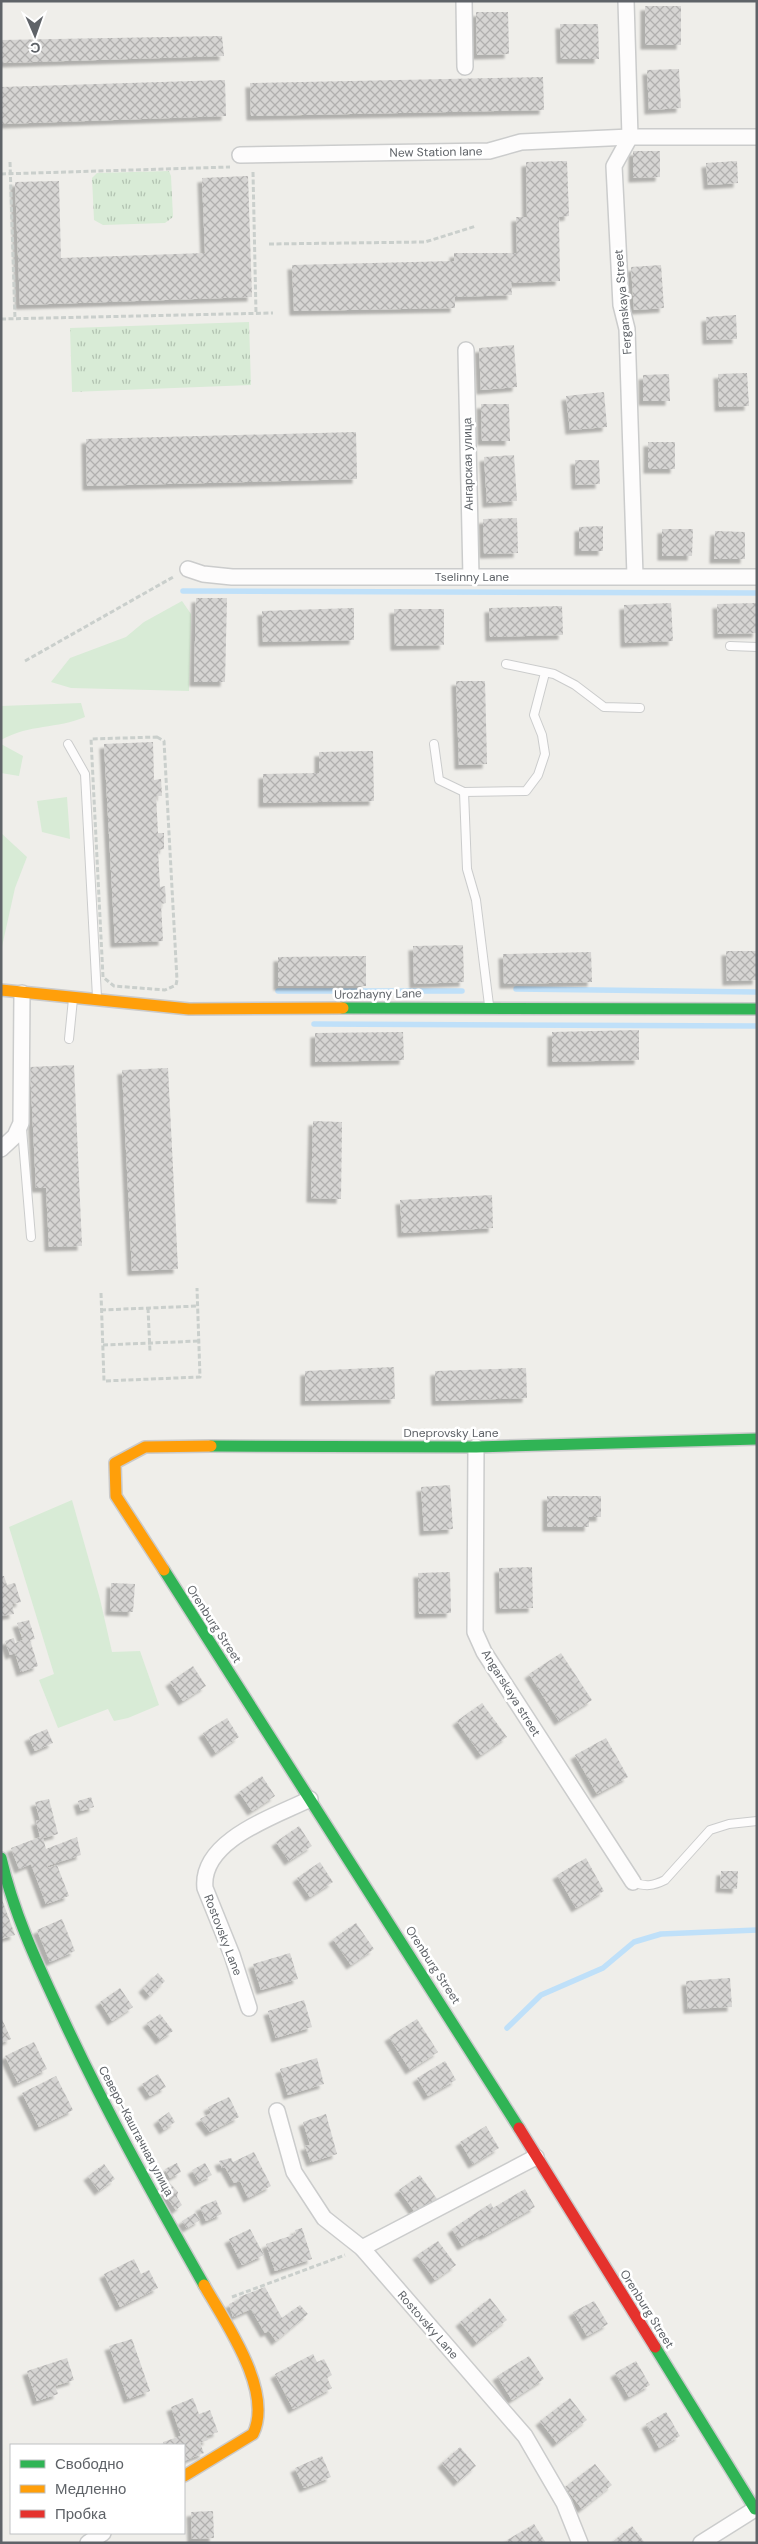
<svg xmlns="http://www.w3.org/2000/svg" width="758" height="2544" viewBox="0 0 758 2544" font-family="'DM Sans',sans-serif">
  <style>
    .green { fill: #d8ebd6 }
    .park { fill: url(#park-tufts) }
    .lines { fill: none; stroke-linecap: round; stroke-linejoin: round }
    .stream { stroke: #bfe0f9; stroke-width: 5.5 }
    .building { fill: url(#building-cross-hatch); filter: url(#shadow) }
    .lane-casing { stroke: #cbcccc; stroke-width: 10 }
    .street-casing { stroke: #cbcccc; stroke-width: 18 }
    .fast-casing { stroke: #cacacb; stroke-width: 14 }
    .slow-casing { stroke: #cacacb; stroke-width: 14 }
    .jam-casing { stroke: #cacacb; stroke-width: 14 }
    .path { stroke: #cacfcc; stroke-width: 3; stroke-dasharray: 5 2.5; stroke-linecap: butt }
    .lane { stroke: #fdfcfc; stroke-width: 8 }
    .street { stroke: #fdfcfc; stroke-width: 15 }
    .fast { stroke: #30b455; stroke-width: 11 }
    .slow { stroke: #ff9f0a; stroke-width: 11 }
    .jam { stroke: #e5322d; stroke-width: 11 }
    .labels { text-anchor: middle; stroke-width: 5; stroke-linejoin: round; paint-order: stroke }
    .street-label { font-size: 12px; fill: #5f6368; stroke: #fff }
  </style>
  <defs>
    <pattern id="park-tufts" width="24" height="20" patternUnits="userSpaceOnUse" patternTransform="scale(1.25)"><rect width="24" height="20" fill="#d8ebd6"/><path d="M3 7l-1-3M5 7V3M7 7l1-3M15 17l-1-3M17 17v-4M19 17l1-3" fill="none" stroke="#b2c2b1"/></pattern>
    <pattern id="building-cross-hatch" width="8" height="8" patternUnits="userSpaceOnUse" patternTransform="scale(1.25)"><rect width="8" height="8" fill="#d6d5d3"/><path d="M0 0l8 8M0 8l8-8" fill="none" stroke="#b1b0af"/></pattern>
    <filter id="shadow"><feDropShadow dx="-4.5" dy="4.5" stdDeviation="1" flood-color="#0004"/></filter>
  </defs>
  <rect width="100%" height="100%" fill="#efeeea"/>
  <g class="green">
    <path d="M182,601l9,13 -2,77 -118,-3 -20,-6 19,-24 56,-21 18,-15z"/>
    <path d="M81,703l4,14c-28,12 -56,7 -84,23v-34z"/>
    <path d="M1,744l22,12 -4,20 -18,-3z"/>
    <path d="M67,797l3,42 -28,-7 -5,-31z"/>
    <path d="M1,833l26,24 -12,31 -14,63z"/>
    <path d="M72,1500l28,99 12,53 28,-1 19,54 -31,13 -14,3 -6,-12 -50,19 -19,-48 15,-6 -45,-147z"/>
  </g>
  <g class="park">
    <path d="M169,171l2,5 2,41 -8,6 -62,2 -9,-5 -2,-42 5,-5z"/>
    <path d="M249,322l2,63 -179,7 -2,-64z"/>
  </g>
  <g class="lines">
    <g class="stream">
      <path d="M183,591l574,2"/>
      <path d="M516,989l241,3"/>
      <path d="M278,991h184"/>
      <path d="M314,1024l443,2"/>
      <path d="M507,2028l34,-33 62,-27 31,-26 27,-8 96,-4"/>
    </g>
  </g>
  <g class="building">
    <rect x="645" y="6" width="36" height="39"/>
    <path d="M476,12h32l1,42 -32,1z"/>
    <path d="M560,24h38l1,35h-38z"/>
    <path d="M222,36l2,20 -223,7v-23z"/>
    <path d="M679,69l2,39 -32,2 -2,-40z"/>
    <path d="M543,77l1,33 -293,6 -1,-33z"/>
    <path d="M225,80l1,36 -225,8v-37z"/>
    <path d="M633,151h27v26l-27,1z"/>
    <path d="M567,161l2,55 -10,1 1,64 -49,2 1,12 -57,2v11l-161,3 -2,-46 162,-4v-8h63l-1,-36h11l-1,-55z"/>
    <path d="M737,161l1,22 -30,2 -2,-22z"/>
    <path d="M248,176l4,121 -232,8 -5,-123 44,-1 2,77 144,-5 -3,-75z"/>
    <path d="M661,265l3,43 -30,2 -3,-43z"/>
    <path d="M736,315l1,24 -30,1 -1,-23z"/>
    <path d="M514,345l3,42 -36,3 -2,-42z"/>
    <path d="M747,373l2,33 -30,1 -1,-33z"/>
    <path d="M669,374l1,27h-27v-26z"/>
    <path d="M604,392l3,35 -37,3 -4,-34z"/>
    <path d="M481,404h28l1,37h-28z"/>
    <path d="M356,432l1,47 -270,7 -1,-47z"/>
    <rect x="648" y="442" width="27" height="27"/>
    <path d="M514,455l3,46 -30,2 -3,-46z"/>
    <path d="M575,460h24l1,24 -24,1z"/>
    <path d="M517,518l1,35 -34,1 -1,-35z"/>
    <path d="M603,526v25h-24v-24z"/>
    <path d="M662,529h31l-1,27h-30z"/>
    <path d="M715,531l30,1v27h-31z"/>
    <path d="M196,598h31l-2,84h-31z"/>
    <path d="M671,603l2,38 -48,2 -1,-38z"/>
    <path d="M757,603v30l-39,1 -1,-30z"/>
    <path d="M562,606l1,29 -73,2 -1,-29z"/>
    <path d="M354,608v32l-91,2 -1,-31z"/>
    <path d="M394,609h50v36l-49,1z"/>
    <path d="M456,681h29l2,83 -28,1z"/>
    <path d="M153,742l1,38 7,-1 1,17h-6l2,37h6v16l-6,1 2,37 5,-1 1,17 -5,1 2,37 -48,2 -11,-199z"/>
    <path d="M373,751l1,50 -111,2v-29l56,-1v-21z"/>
    <path d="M463,945l1,37 -50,2 -1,-38z"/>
    <path d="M726,951h31v29l-30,1z"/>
    <path d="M591,952l1,30 -88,2 -1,-30z"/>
    <path d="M366,956v30h-88v-29z"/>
    <path d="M639,1030v30l-87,2v-30z"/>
    <path d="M403,1032l1,28 -89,2v-29z"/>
    <path d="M74,1065l8,181 -33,1 -3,-59h-10l-6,-121z"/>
    <path d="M168,1068l10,201 -46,2 -10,-201z"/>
    <path d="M313,1121l29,1 -1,77 -30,-1z"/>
    <path d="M492,1195l1,33 -91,5 -2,-33z"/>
    <path d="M394,1367l1,32 -90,2v-30z"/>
    <path d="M526,1368l1,30 -91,3 -1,-30z"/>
    <path d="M450,1485l3,44 -29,2 -3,-44z"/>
    <path d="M547,1496h54v21h-12v10h-42z"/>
    <path d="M532,1567l1,41 -33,1 -1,-41z"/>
    <path d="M450,1572l1,41 -32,1 -1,-41z"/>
    <path d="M1,1576h3l3,9 8,-2 6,19 -9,2 2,10 -13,2z"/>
    <path d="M111,1583l24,1 -2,28 -23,-1z"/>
    <path d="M29,1620l6,19 -5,1 8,26 -17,6 -6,-19 -5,2 -5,-14 9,-3 1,5 8,-3 -6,-17z"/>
    <path d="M561,1653l31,47 -33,21 -30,-47z"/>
    <path d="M193,1666l13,20 -23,15 -13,-19z"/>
    <path d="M482,1703l25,34 -26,18 -24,-34z"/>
    <path d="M227,1718l12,19 -23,16 -13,-20z"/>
    <path d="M47,1729l6,14 -18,8 -6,-14z"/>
    <path d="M606,1738l22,39 -31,17 -22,-39z"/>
    <path d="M262,1776l13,20 -23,15 -13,-19z"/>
    <path d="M91,1797l3,10 -13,4 -3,-10z"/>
    <path d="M49,1799l9,35 -15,4 3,11 31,-12 4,18 -34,11 1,2 9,-3 12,31 -23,8 -15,-40 -12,5 -8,-21 29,-11 -4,-16 4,-1 -5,-18z"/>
    <path d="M299,1826l13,20 -23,15 -13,-19z"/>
    <path d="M586,1858l18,33 -28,17 -19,-33z"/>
    <path d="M320,1862l13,20 -23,15 -13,-19z"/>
    <path d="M721,1871h17l-1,18 -17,-1z"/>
    <path d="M1,1897l14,38 -14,4z"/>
    <path d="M62,1919l13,32 -25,11 -13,-32z"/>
    <path d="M356,1923l18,26 -23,16 -18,-26z"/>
    <path d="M290,1953l8,26 -37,11 -8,-26z"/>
    <path d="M158,1973l7,8 -15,15 -7,-8z"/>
    <path d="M730,1978l2,29 -44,2 -2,-28z"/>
    <path d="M120,1988l13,19 -21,14 -12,-19z"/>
    <path d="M304,2000l8,27 -36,11 -8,-27z"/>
    <path d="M160,2014l13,17 -13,9 -13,-17z"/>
    <path d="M1,2017l10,22 -10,4z"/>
    <path d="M417,2019l21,33 -28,18 -21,-33z"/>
    <path d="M34,2042l13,27 -29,14 -13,-27z"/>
    <path d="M317,2058l7,26 -36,11 -8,-26z"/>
    <path d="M445,2061l11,19 -28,16 -11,-18z"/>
    <path d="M158,2074l8,13 -16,9 -8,-12z"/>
    <path d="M56,2076l17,34 -34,17 -17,-34z"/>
    <path d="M229,2097l10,20 -29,15 -10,-13 11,-6 -3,-6z"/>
    <path d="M169,2112l6,10 -11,8 -6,-10z"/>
    <path d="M326,2114l11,40 -26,8 -6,-16 5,-1 -7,-23z"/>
    <path d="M486,2126l13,22 -26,16 -13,-22z"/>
    <path d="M254,2152l17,34 -23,12 -8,-17 -6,2 -9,-16 -3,1 -3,-7 12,-3 2,4z"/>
    <path d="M177,2163l4,9 -11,6 -5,-9z"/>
    <path d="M205,2163l7,12 -13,7 -7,-12z"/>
    <path d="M104,2164l11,15 -16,12 -11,-15z"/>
    <path d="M420,2175l17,24 -20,16 -18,-25z"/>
    <path d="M169,2182l9,10 -1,5 5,8 -6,5 -16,-22z"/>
    <path d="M525,2189l10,18 -51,29 -1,-2 -21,12 -10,-17 39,-26 2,5z"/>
    <path d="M216,2200l6,14 -16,7 -6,-14z"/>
    <path d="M195,2213l5,7 -13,8 -5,-7z"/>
    <path d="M302,2228l10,31 -37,12 -9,-27 30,-10 -1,-4z"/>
    <path d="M250,2229l14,26 -22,10 -13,-26z"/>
    <path d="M438,2241l18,24 -21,15 -18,-25z"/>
    <path d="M134,2259l7,15 8,-4 9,18 -38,19 -16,-33z"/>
    <path d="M265,2287l17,31 18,-13 8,9 -32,27 -7,-10 -4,2 -14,-24 -18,8 -4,-13 11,-5 -1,-2z"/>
    <path d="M490,2298l17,22 -30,23 -17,-21z"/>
    <path d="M594,2301l14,23 -21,12 -14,-24z"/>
    <path d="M132,2339l18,52 -22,8 -19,-53z"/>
    <path d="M313,2354l4,8 7,-3 8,16 -5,3 5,10 -39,21 -18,-35z"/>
    <path d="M529,2356l15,23 -32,21 -15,-24z"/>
    <path d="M67,2358l7,22 -19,6 3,8 -21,7 -10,-30z"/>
    <path d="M636,2361l14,24 -21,12 -14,-24z"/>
    <path d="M193,2398l6,16 11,-4 8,22 -12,4 2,4 -8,3 4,10 -20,8v-16h-20l-1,-3 18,-6 -10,-29z"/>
    <path d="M570,2398l17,22 -30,23 -17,-22z"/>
    <path d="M666,2412l14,24 -21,12 -13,-24z"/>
    <path d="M460,2447l16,19 -18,16 -16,-19z"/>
    <path d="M322,2456l9,21 -27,11 -9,-20z"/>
    <path d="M595,2464l17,21 -30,24 -17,-22z"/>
    <path d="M213,2511l1,27 -22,1 -1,-27z"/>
    <path d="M534,2524l12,19h-37l-2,-3z"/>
    <path d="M632,2526l13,17h-34z"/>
  </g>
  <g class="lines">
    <g class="lane-casing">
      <g id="lane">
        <path d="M730,646l27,1"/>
        <path d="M506,664l48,10 21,11 29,22 36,1"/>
        <path d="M68,744l17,30 12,223"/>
        <path d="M434,744l5,36 25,12 62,-1 12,-16 7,-21 -3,-19 -8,-20 11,-42"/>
        <path d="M464,792l3,77 9,31 13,105"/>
        <path d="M69,1039l4,-40"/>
        <path d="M22,1129l9,108"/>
        <path d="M633,1882c12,5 20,4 32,-2l45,-50 19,-6 28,-3"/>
      </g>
    </g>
    <g class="street-casing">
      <g id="street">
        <path d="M464,1l1,66"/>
        <path d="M626,1l4,136 -16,29 7,139 6,24 8,247"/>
        <path d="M240,155l249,-4 32,-9 109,-5h127"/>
        <path d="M466,350l5,227"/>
        <path d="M188,569l15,5 29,3h525"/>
        <path d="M1,1149l14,-13 6,-13 1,-130"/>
        <path d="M476,1447l-1,185 9,20 149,230"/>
        <path d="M249,2008l-17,-53 -27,-67c-5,-48 71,-72 105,-89"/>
        <path d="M277,2111l17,61 30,46 38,30 163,188 39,67 16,40"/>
        <path d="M362,2248l174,-91"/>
        <path d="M88,2543l15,-10"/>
        <path d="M701,2543l54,-34"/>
      </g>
    </g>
    <g class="fast-casing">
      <g id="fast">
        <path d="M343,1008l414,1"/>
        <path d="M211,1446l265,1 281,-8"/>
        <path d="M164,1570l355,558"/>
        <path d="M1,1858c12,53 35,103 58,152 43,94 94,185 145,275"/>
        <path d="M655,2347l100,162 2,-1"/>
      </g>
    </g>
    <g class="slow-casing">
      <g id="slow">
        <path d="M1,990l188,19 154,-1"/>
        <path d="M164,1570l-48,-74 -1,-33 30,-16 66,-1"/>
        <path d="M184,2476l69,-42c21,-43 -28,-112 -49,-149"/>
      </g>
    </g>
    <g class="jam-casing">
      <path id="jam" d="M519,2128l136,219"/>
    </g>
    <g class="path">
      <path d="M10,162l5,157"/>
      <path d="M253,172l3,141"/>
      <path d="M1,174l229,-7"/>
      <path d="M269,244l156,-2 51,-16"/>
      <path d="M1,319l272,-6"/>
      <path d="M25,661l150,-85"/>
      <path d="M157,737l7,4 13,239 -1,5 -11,5 -51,-4 -11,-9 -12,-238z"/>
      <path d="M101,1293l3,88 96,-4 -3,-89"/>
      <path d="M148,1308l2,44"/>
      <path d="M101,1310l97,-4"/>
      <path d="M103,1345l96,-4"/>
      <path d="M232,2297l113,-42"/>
    </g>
    <use href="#lane" class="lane"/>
    <use href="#street" class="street"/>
    <use href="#fast" class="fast"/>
    <use href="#slow" class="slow"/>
    <use href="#jam" class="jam"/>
  </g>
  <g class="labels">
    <g class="street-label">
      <text transform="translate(436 152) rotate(-1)" y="4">New Station lane</text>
      <text transform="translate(623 302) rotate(-95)" y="4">Ferganskaya Street</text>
      <text transform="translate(468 464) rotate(-91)" y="4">Ангарская улица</text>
      <text x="472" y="581">Tselinny Lane</text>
      <text transform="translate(378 994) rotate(-1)" y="4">Urozhayny Lane</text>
      <text x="451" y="1437">Dneprovsky Lane</text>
      <text transform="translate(214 1624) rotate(57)" y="4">Orenburg Street</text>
      <text transform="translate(511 1693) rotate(58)" y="4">Angarskaya street</text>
      <text transform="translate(223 1935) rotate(69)" y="4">Rostovsky Lane</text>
      <text transform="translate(433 1965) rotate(57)" y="4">Orenburg Street</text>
      <text transform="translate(136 2131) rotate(62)" y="4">Северо-Каштачная улица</text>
      <text transform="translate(647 2309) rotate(58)" y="4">Orenburg Street</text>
      <text transform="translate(428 2325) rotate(49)" y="4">Rostovsky Lane</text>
    </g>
  </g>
  <rect width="758" height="2544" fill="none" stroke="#5f6368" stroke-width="5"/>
  <rect x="10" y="2444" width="175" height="90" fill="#ffffff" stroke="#bfc1c3"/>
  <rect x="20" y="2460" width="25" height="8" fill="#30b455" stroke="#bfc1c3"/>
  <text x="55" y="2469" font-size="15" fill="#5f6368">Свободно</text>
  <rect x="20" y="2485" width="25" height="8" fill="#ff9f0a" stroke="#bfc1c3"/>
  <text x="55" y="2494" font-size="15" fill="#5f6368">Медленно</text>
  <rect x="20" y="2510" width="25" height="8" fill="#e5322d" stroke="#bfc1c3"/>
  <text x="55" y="2519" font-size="15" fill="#5f6368">Пробка</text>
  <g transform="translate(35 35) rotate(178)" stroke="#ffffff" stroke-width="4" paint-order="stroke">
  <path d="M0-4L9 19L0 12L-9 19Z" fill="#5f6368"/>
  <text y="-8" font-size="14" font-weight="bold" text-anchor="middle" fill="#5f6368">С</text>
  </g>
</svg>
